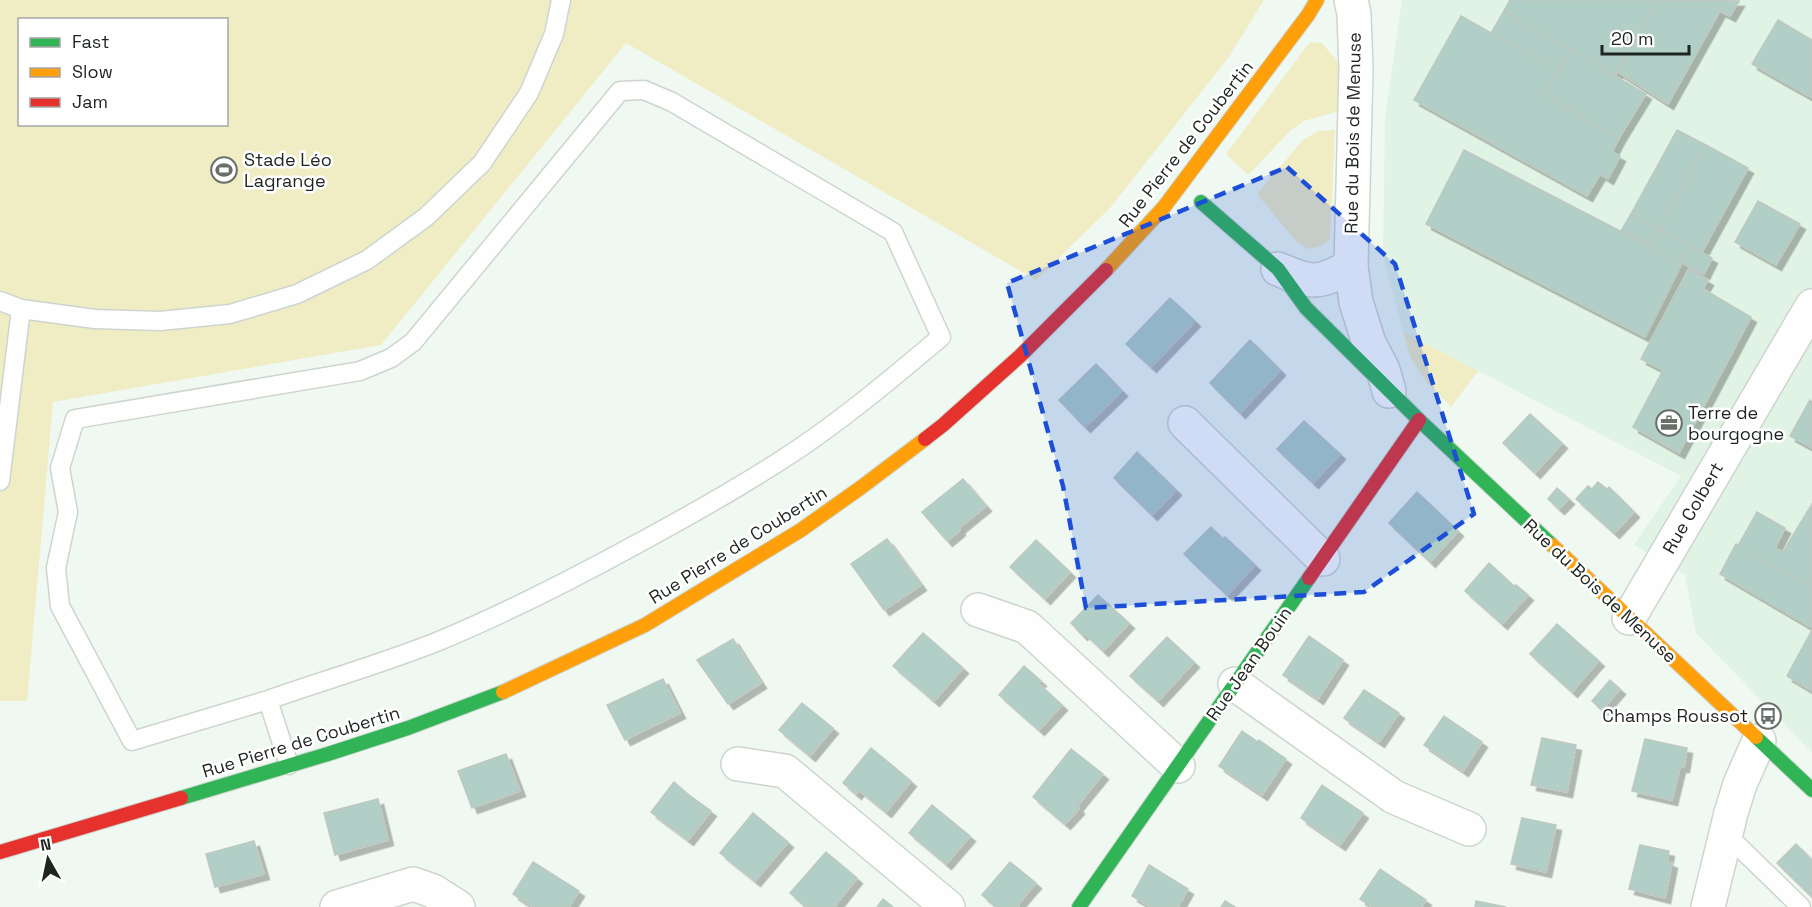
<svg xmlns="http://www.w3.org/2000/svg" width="1812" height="907" viewBox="0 0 1812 907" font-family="'Space Grotesk',sans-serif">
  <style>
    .built { fill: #e1f3e4 }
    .green { fill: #f0ecc4; fill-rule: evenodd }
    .building { fill: #b1cfc6; stroke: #bec8c2; stroke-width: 1.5; filter: url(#shadow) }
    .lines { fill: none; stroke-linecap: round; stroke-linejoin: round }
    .lane-casing { stroke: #cdd5ce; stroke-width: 21 }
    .street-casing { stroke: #cdd5ce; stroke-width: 36 }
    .fast-casing { stroke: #cdd5ce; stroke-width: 16 }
    .slow-casing { stroke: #cdd5ce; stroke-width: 16 }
    .jam-casing { stroke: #cdd5ce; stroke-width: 16 }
    .lane { stroke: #fdfefd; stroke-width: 18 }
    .street { stroke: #fdfefd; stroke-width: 33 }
    .fast { stroke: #30b455; stroke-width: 14 }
    .slow { stroke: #ff9f0a; stroke-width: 14 }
    .jam { stroke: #e5322d; stroke-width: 14 }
    .marked { fill: #1d4ed8; fill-opacity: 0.2; stroke: #1d4ed8; stroke-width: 4.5; stroke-dasharray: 12 8; stroke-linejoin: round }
    .labels { text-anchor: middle; stroke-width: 5; stroke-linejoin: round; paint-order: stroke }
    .street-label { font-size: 18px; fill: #1e241f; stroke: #fff }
    .poi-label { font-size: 18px; fill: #1e241f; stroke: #fff; text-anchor: start }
  </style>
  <defs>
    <filter id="shadow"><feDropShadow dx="5.5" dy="5.5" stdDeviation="0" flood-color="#0004"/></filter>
  </defs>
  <rect width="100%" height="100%" fill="#eff9f1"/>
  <path class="built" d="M1402,0h410v753l-116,-120 -11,-58 -51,-30 47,-69 -278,-144 -20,-77 2,-137z"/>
  <g class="green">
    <path d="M0,0h1264l-36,58 -118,150 -74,72 -410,-237 -245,302 -328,57 -26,299h-27zM20,20h206v104h-206z"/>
    <path d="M1310,42l12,1 17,21v47l-35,10 -13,9 -43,45 -22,-21z"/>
    <path d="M1335,130l-5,109 -8,7 -14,3 -12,-8 -39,-47 46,-54 15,-9z"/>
    <path d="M1403,332l75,39 -27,36 -26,-27 -14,-22z"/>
  </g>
  <g class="building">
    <path d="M1510,0h148l-43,76 -111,-65z"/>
    <path d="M1658,0l81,1 -9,15 -10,-5 -52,93 -50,-32z"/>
    <path d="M1504,11l67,39 -13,21 -67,-38z"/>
    <path d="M1461,16l97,55 -13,24 74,43 -7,14 8,4 -12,23 -8,-5 -13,22 -173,-96z"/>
    <path d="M1778,20l34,20v58l-60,-34z"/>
    <path d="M1571,50l75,44 -27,44 -74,-43z"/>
    <path d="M1677,130l29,15 -47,84 -28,-15z"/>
    <path d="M1706,145l42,23 -46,84 -43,-23z"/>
    <path d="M1464,150l218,113 -37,74 -219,-113z"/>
    <path d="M1758,201l42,23 -24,41 -41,-23z"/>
    <path d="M1631,214l28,15 -9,17 -29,-15z"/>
    <path d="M1659,229l32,18 -9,16 -32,-17z"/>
    <path d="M1691,247l21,11 -8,16 -22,-11z"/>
    <path d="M1689,269l19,11 -5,9 48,28 -72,136 -46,-26 30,-57 -22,-11z"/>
    <path d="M1170,298l25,23 -44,46 -25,-23z"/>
    <path d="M1250,340l30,30 -40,43 -30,-30z"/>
    <path d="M1096,364l26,27 -37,36 -26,-27z"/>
    <path d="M1810,400l2,2v46l-22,-12z"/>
    <path d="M1530,414l32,29 -27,30 -32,-30z"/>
    <path d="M1304,421l36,33 -27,29 -36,-34z"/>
    <path d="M1137,452l39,38 -24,25 -38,-37z"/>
    <path d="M963,479l23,27 -27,22 1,2 -13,11 -25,-29z"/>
    <path d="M1598,482l9,7 2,-2 25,25 -20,21 -38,-34 12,-13 4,3z"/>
    <path d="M1557,488l12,11 -10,10 -11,-10z"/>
    <path d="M1417,492l41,39 -28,31 -41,-39z"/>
    <path d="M1812,504v84l-74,-42 19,-34 28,16 -10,20 8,4z"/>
    <path d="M1211,527l12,12 2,-2 30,28 -28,30 -43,-41z"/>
    <path d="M887,539l34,46 -37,25 -33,-46z"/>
    <path d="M1036,540l34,32 -25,27 -35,-32z"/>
    <path d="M1736,544l76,44v40l-92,-54z"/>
    <path d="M1489,563l25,23 2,-1 12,10 -26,29 -37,-33z"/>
    <path d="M1098,595l31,28 -26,28 -19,-18 -2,2 -11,-12z"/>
    <path d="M1557,624l18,16 -4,4 24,21 -23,27 -42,-38z"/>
    <path d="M1812,630v61l-25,-15z"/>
    <path d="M923,633l40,35 -29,33 -41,-35z"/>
    <path d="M1309,636l34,24 -25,39 -35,-24z"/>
    <path d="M1167,637l27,25 -36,39 -28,-25z"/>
    <path d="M733,639l28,44 -33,21 -31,-44z"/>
    <path d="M1575,640l24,21 -4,4 -24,-21z"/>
    <path d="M1024,666l17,15 -3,2 24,22 -23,25 -40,-35z"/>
    <path d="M663,679l17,34 -55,27 -18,-35z"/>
    <path d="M1610,680l10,9 -18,21 -10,-9z"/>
    <path d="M1364,690l35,23 -20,29 -35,-24z"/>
    <path d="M802,703l31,25 -23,28 -31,-26z"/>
    <path d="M1444,716l38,26 -19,29 -39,-26z"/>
    <path d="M1242,731l16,11 1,-2 27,19 -24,36 -43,-29z"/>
    <path d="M1542,738l34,7 -9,47 -36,-7z"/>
    <path d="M1645,739l42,9 -3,19h-4l-8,33 -40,-9z"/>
    <path d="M871,748l40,33 -25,31 -27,-22 -3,4 -13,-11z"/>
    <path d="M1071,749l32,25 -26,32 2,3 -14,15 -32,-27z"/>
    <path d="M506,754l14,37 -48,17 -14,-37z"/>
    <path d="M674,782l15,13 -3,4 21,17 -19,24 -37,-28z"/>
    <path d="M1322,785l41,28 -23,32 -39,-27z"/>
    <path d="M689,795l22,16 -4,5 -21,-17z"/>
    <path d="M378,799l10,41 -53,15 -11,-42z"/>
    <path d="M932,805l38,31 -24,28 -37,-31z"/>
    <path d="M753,813l35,29 -33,39 -35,-28z"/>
    <path d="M1522,818l34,7 -10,47 -35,-8z"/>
    <path d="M254,841l10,33 -49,13 -9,-33z"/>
    <path d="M1796,844l16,16v37l-35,-34z"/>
    <path d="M1640,845l29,6 -2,10 5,2 -7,35 -36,-9z"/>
    <path d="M826,852l31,26 -23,29h-28l-16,-14z"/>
    <path d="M533,862l46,29 -10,16h-36l-20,-13z"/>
    <path d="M1010,862l26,21 -18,21 1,3h-23l-14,-12z"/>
    <path d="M1149,865l39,24 -10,18h-27l-19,-11z"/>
    <path d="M1380,869l46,31 -5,7h-49l-12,-8z"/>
    <path d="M883,899l10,8h-16z"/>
    <path d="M1225,901l10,6h-14z"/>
    <path d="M1476,901l30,6h-31z"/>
  </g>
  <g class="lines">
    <g class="lane-casing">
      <g id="lane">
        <path d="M0,301l21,8"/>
        <path d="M0,481l21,-172 74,10 65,2 70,-7 67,-20 70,-34 59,-43 56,-54 47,-70 25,-59 7,-34"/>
        <path d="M268,700c57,-20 116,-37 171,-59 67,-28 132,-61 196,-96 50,-27 100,-55 148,-86 56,-36 107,-79 158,-122l-48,-105 -221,-130 -28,-12 -24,1 -207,251 -22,16 -31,13 -285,48 -15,49 8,44 -12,56 4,38 72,135 136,-41 21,65"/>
        <path d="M1726,834l75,73"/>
      </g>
    </g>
    <g class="street-casing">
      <g id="street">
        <path d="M1351,0l3,14 2,55 -5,197 5,36 13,41 14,27 6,21"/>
        <path d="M1278,269c34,15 41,15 73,-3"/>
        <path d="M1185,423l138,136"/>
        <path d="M978,610l49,17 151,139"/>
        <path d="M1629,618l183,-312"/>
        <path d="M1235,684l159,113 75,32"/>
        <path d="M738,764l47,7 163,136"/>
        <path d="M337,907l76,-23 20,7 25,16"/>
        <path d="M1708,907l23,-94 9,-29 19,-43"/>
      </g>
    </g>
    <g class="fast-casing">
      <g id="fast">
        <path d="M1201,202l77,67 28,39 113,112 133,125"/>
        <path d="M1756,737l56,53"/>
        <path d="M181,798l147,-44 80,-26 95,-36"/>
        <path d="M1079,907l230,-329"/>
      </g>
    </g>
    <g class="slow-casing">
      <g id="slow">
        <path d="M1106,270l58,-63 144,-192 9,-15"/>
        <path d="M1552,545l204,192"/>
        <path d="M503,692l142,-67 156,-95 62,-44 62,-47"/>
      </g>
    </g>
    <g class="jam-casing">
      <g id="jam">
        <path d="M925,439l18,-14 77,-69 86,-86"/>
        <path d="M1309,578l110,-158"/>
        <path d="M0,852l181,-54"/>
      </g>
    </g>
    <use href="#lane" class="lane"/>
    <use href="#street" class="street"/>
    <use href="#fast" class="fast"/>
    <use href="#slow" class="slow"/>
    <use href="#jam" class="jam"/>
  </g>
  <path class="marked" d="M1287,167l108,97 79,250 -110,78 -278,16 -23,-122 -56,-203z"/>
  <defs>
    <g id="stadium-ring" transform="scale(1.35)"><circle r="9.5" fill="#fff" stroke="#676f68" stroke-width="1.5"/><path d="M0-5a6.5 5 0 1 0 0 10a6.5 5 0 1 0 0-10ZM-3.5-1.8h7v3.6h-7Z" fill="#676f68"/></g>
    <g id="office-ring" transform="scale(1.35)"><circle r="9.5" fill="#fff" stroke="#676f68" stroke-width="1.5"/><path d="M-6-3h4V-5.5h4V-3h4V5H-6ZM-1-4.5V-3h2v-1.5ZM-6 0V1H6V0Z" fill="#676f68"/></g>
    <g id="bus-ring" transform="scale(1.35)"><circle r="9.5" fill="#fff" stroke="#676f68" stroke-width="1.5"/><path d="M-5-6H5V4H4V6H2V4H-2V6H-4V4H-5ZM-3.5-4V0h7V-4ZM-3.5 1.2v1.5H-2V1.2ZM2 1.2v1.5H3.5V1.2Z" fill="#676f68"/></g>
  </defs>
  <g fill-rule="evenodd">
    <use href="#stadium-ring" x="224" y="170"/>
    <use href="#office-ring" x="1669" y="423"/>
    <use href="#bus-ring" x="1768" y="716"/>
  </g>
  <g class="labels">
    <g class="street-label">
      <text transform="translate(1353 133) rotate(-89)" y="6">Rue du Bois de Menuse</text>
      <text transform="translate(1186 144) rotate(-52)" y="6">Rue Pierre de Coubertin</text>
      <text transform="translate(1693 508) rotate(-60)" y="6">Rue Colbert</text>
      <text transform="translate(738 545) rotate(-32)" y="6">Rue Pierre de Coubertin</text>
      <text transform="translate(1600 591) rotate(43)" y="6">Rue du Bois de Menuse</text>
      <text transform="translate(1249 664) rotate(-55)" y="6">Rue Jean Bouin</text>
      <text transform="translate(301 742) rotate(-17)" y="6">Rue Pierre de Coubertin</text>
    </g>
    <g class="poi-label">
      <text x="244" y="166">Stade Léo<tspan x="244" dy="21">Lagrange</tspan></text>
      <text x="1688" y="419">Terre de<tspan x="1688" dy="21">bourgogne</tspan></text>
      <text x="1748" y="722" text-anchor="end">Champs Roussot</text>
    </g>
  </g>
  <rect x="18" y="18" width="210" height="108" fill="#ffffff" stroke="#a5a7a5" stroke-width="1.5"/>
  <rect x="30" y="38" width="30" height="9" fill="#30b455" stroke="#a5a7a5" stroke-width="1.5"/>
  <text x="72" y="48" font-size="18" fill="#1e241f">Fast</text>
  <rect x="30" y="68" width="30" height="9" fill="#ff9f0a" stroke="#a5a7a5" stroke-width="1.5"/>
  <text x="72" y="78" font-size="18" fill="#1e241f">Slow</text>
  <rect x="30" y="98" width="30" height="9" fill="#e5322d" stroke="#a5a7a5" stroke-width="1.5"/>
  <text x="72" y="108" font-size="18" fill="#1e241f">Jam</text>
  <g transform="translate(48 859) rotate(351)" stroke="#ffffff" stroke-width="4.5" paint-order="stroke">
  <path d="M0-4.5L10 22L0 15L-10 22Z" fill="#1e241f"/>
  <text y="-9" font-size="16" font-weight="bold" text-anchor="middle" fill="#1e241f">N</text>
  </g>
  <path d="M1602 45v9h87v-9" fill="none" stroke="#1e241f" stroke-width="3"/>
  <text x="1611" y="45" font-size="18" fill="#1e241f" stroke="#ffffff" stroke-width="4.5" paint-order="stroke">20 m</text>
</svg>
